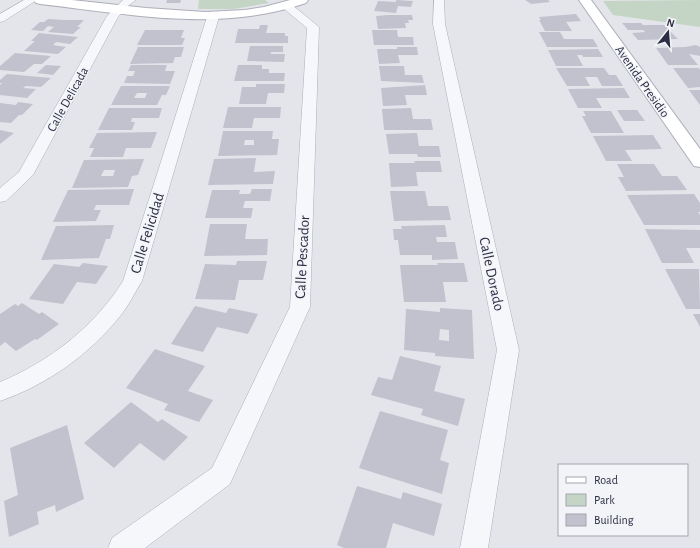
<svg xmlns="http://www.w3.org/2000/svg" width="700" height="548" viewBox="0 0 700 548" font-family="'Alegreya Sans',sans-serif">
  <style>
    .green { fill: #c5d5c5 }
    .building { fill: #c1c2ce; fill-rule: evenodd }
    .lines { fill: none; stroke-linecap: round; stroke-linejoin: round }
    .street-casing { stroke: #acaeb9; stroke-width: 1 }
    .secondary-casing { stroke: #acaeb9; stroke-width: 2 }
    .street { fill: #f6f7fa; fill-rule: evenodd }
    .secondary { fill: #fff; fill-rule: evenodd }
    .labels { text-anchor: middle; stroke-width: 3; stroke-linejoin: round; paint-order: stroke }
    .far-street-label { font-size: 13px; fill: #2b2e44; stroke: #f3f4f8 }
    .street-label { font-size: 15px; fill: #2b2e44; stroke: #f3f4f8 }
  </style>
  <rect width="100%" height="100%" fill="#e4e5eb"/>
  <g class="green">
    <path d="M199,0h66l4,3 -35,6h-36z"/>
    <path d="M700,0v27l-87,-12 -10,-14z"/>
  </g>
  <g class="building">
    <path d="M167,0h14l-1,3h-14z"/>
    <path d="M396,0l17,1 -2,6 -13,-1 -2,7 -22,-2 4,-10 18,1z"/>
    <path d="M525,0h23l2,2 -19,2z"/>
    <path d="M576,14l5,7 -15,1 6,9h-27l-6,-11h2l-2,-3z"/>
    <path d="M388,15h24l1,5h-5l1,3h-4l1,5 -28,1 -2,-13z"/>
    <path d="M48,19l17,1h19l-7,7h4l-8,7 -25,-2 6,-5 -6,-1 -5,5 -12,-1 9,-8h4z"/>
    <path d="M622,23h19l2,2h21l14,14 -40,1 -6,-7 13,-1 -2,-2h-15z"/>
    <path d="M260,25h8l-2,8h19v3h3v7h-53l3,-14h21z"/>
    <path d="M145,30h39l-3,8h4l-3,7h-45z"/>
    <path d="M372,30h25l1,7h15l1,8h-40z"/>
    <path d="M539,32h21l4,7h29l5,8h-51z"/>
    <path d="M39,33l39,4 -8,7 -14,-2 -3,3 13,2 -8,7 -34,-3 11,-10h-4z"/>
    <path d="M696,45l4,2v9l-11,-2 9,11h-30l-12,-17 29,-1z"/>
    <path d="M250,46h33v6h-12v2h14l-1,8 -37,-1z"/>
    <path d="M138,47h46l-3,10h-6l-2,6 -43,1z"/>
    <path d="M397,47h20l1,8h-20l2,8 -21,1 -2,-15h20z"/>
    <path d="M598,49l5,8h-20l-1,-2h-5l6,11h-27l-8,-16z"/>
    <path d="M15,53l36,3 -9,8h-8l-10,8 -24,-2v-4z"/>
    <path d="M46,65l15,1 -8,9 -16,-2z"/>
    <path d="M131,65h36l-2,6h10l-5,13 -46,-1 3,-7h6l2,-5h-7z"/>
    <path d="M238,65h24v4h7v4h16l-1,8h-50z"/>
    <path d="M379,66h25l1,9h17l2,8 -43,-2z"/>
    <path d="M556,68h48l5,7h7l7,11h-21l-5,-9h-12l5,9h-23z"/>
    <path d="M673,68h26l1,2v17l-12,1z"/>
    <path d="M7,74l44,4 -10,9 -15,-1 -3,2 13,1 -9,9 -27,-3v-10l2,-2h-2v-3z"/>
    <path d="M256,84h29l-1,9h-16l-2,11h-27l3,-17h14z"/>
    <path d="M425,85l2,10h-22l2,10 -24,1 -2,-18z"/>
    <path d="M121,86h49l-4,9h-4l-5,10h-46zM137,93h10l-2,5h-11z"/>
    <path d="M624,88l6,10h-34l6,10h-24l-10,-19z"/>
    <path d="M689,90h11v15z"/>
    <path d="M18,102l15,2 -11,11h-3l-8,8 -11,-1v-19l16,2z"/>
    <path d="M228,107h53l-1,11h-26l-2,10h-29z"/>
    <path d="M109,108h53l-3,10h-27l-1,4h4l-3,8h-34z"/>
    <path d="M411,108l2,11h18l2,11h-49l-2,-21z"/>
    <path d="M617,110h20l8,11h-21z"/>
    <path d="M583,111h28l13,22h-33l-9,-17h4z"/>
    <path d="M0,130l14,3 -14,11z"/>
    <path d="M223,131h50l-1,8h7l-2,16 -59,1zM245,140h9v5h-10z"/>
    <path d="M157,132l-6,16h-25l-3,9h-33l4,-9h-5l8,-15z"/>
    <path d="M417,133l2,13h20l2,11h-23l-1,-3h-28l-3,-20z"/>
    <path d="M653,135l9,14 -37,1 7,11h-26l-13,-25z"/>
    <path d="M256,158l-2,14 21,-1 -2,13 -65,1 6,-26z"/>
    <path d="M144,159l-6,16 -6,1 -4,11 -56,1 12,-28zM104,170h11l-2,6h-12z"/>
    <path d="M414,161h26l2,11h-26l2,14 -27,1 -2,-24h26z"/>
    <path d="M617,164h37l8,12h15l10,14 -61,1 -8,-14h6z"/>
    <path d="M134,189l-5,16h-33l-2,5h7l-5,11 -43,1 15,-32z"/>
    <path d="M252,189h20l-2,12h-25l-2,7h10l-2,10h-46l7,-28h28l-1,4h11z"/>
    <path d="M390,191h35l3,15h20l3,14 -57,1z"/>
    <path d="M694,194l6,9v9h-2l2,3v10h-56l-17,-30z"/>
    <path d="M210,224h37l-2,15h23l-1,16 -63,1z"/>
    <path d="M114,225l-4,14h-4l-7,19 -58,2 15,-34z"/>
    <path d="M445,225l2,12h-11l1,5h18l3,17 -26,1v-5h-32l-2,-15h-4l-1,-11h9l-1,-3z"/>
    <path d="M645,229l55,1v18h-14l8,15h-32z"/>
    <path d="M237,261h30l-4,19h-24l-4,20 -40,-1 10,-35 31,1z"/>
    <path d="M83,263l25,3 -12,18 -19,-2 -14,22 -34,-5 25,-35 25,3z"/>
    <path d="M437,263h27l4,19h-25l3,20h-42l-4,-37h38z"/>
    <path d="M665,269h34l1,40h-14z"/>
    <path d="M22,303l17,11 3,-2 17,12 -22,16 -2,-1 -19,12 -11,-9 -5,4v-32l15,-10 3,2z"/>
    <path d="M195,306l31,7 3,-5 29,6 -10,20 -31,-7 -14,25 -32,-8z"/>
    <path d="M440,308l32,2 2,49 -39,-3v-3l-31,-3 2,-41 34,3zM440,329l9,1v11l-10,-1z"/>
    <path d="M693,314h7v13z"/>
    <path d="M155,349l50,17 -17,25 25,9 -14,22 -35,-12 4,-6 -42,-16z"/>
    <path d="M400,356l41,10 -7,25 31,8 -7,27 -37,-11 2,-6 -52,-14 7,-18 14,3z"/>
    <path d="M131,402l27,20 4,-3 26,18 -24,24 -24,-18 -26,25 -30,-25z"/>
    <path d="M380,411l68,19 -8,30 9,3 -7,31 -83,-26z"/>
    <path d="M67,425l17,74 -28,13 -1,-7 -18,7 2,12 -30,13 -5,-36 14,-6 -8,-47z"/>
    <path d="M357,486l44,13 2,-7 39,12 -8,32 -41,-13 -7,25h-42l-7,-3z"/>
  </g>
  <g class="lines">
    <g class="street-casing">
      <g id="street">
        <path d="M24,0h13l-33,21 -4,1v-8z"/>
        <path d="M123,0h13l-7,5 -11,12 -85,158 -27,26 -6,1v-14l19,-16 88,-156z"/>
        <path d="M434,0h10l1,24 74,326 -31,198h-28l37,-198 -64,-326z"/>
        <path d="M287,3l4,1 28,23 -9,280 -80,177 -85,64h-37l4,-10 100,-70 78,-161 17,-279 -24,-20 -1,-2 1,-2z"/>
        <path d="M213,14l4,1 2,2 -77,264c-7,11 -13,24 -21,34 -31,39 -74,70 -121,86v-19c49,-20 95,-56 123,-101l84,-264 2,-2z"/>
      </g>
    </g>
    <g class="secondary-casing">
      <g id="secondary">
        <path d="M34,0h38l74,8 59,4 40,-2 19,-3 26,-7h18l-2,3c-87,30 -177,11 -266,1l-4,-1z"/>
        <path d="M579,0h12l109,149v18l-6,-1z"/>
      </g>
    </g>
    <use href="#street" class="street"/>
    <use href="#secondary" class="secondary"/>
  </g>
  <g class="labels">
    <g class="far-street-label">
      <text transform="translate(643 81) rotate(55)" y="5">Avenida Presidio</text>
      <text transform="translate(67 99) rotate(-61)" y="5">Calle Delicada</text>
    </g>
    <g class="street-label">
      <text transform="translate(147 233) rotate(-73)" y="5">Calle Felicidad</text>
      <text transform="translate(302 257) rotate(-87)" y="5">Calle Pescador</text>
      <text transform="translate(492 274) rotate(78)" y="5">Calle Dorado</text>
    </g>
  </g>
  <rect x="558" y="464" width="130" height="72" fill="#f3f4f8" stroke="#a3a5b0"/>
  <rect x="566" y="477" width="20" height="6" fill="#ffffff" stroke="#a3a5b0"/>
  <text x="594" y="484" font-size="12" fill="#2b2e44">Road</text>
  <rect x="566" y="494" width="20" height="12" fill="#c5d5c5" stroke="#a3a5b0"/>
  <text x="594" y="504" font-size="12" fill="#2b2e44">Park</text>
  <rect x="566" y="514" width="20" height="12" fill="#c1c2ce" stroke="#a3a5b0"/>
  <text x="594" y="524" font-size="12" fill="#2b2e44">Building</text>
  <g transform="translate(668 32) rotate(17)" stroke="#f3f4f8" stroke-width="3" paint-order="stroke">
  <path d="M0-3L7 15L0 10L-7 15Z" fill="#2b2e44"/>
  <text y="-6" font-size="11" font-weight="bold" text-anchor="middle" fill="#2b2e44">N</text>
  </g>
</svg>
